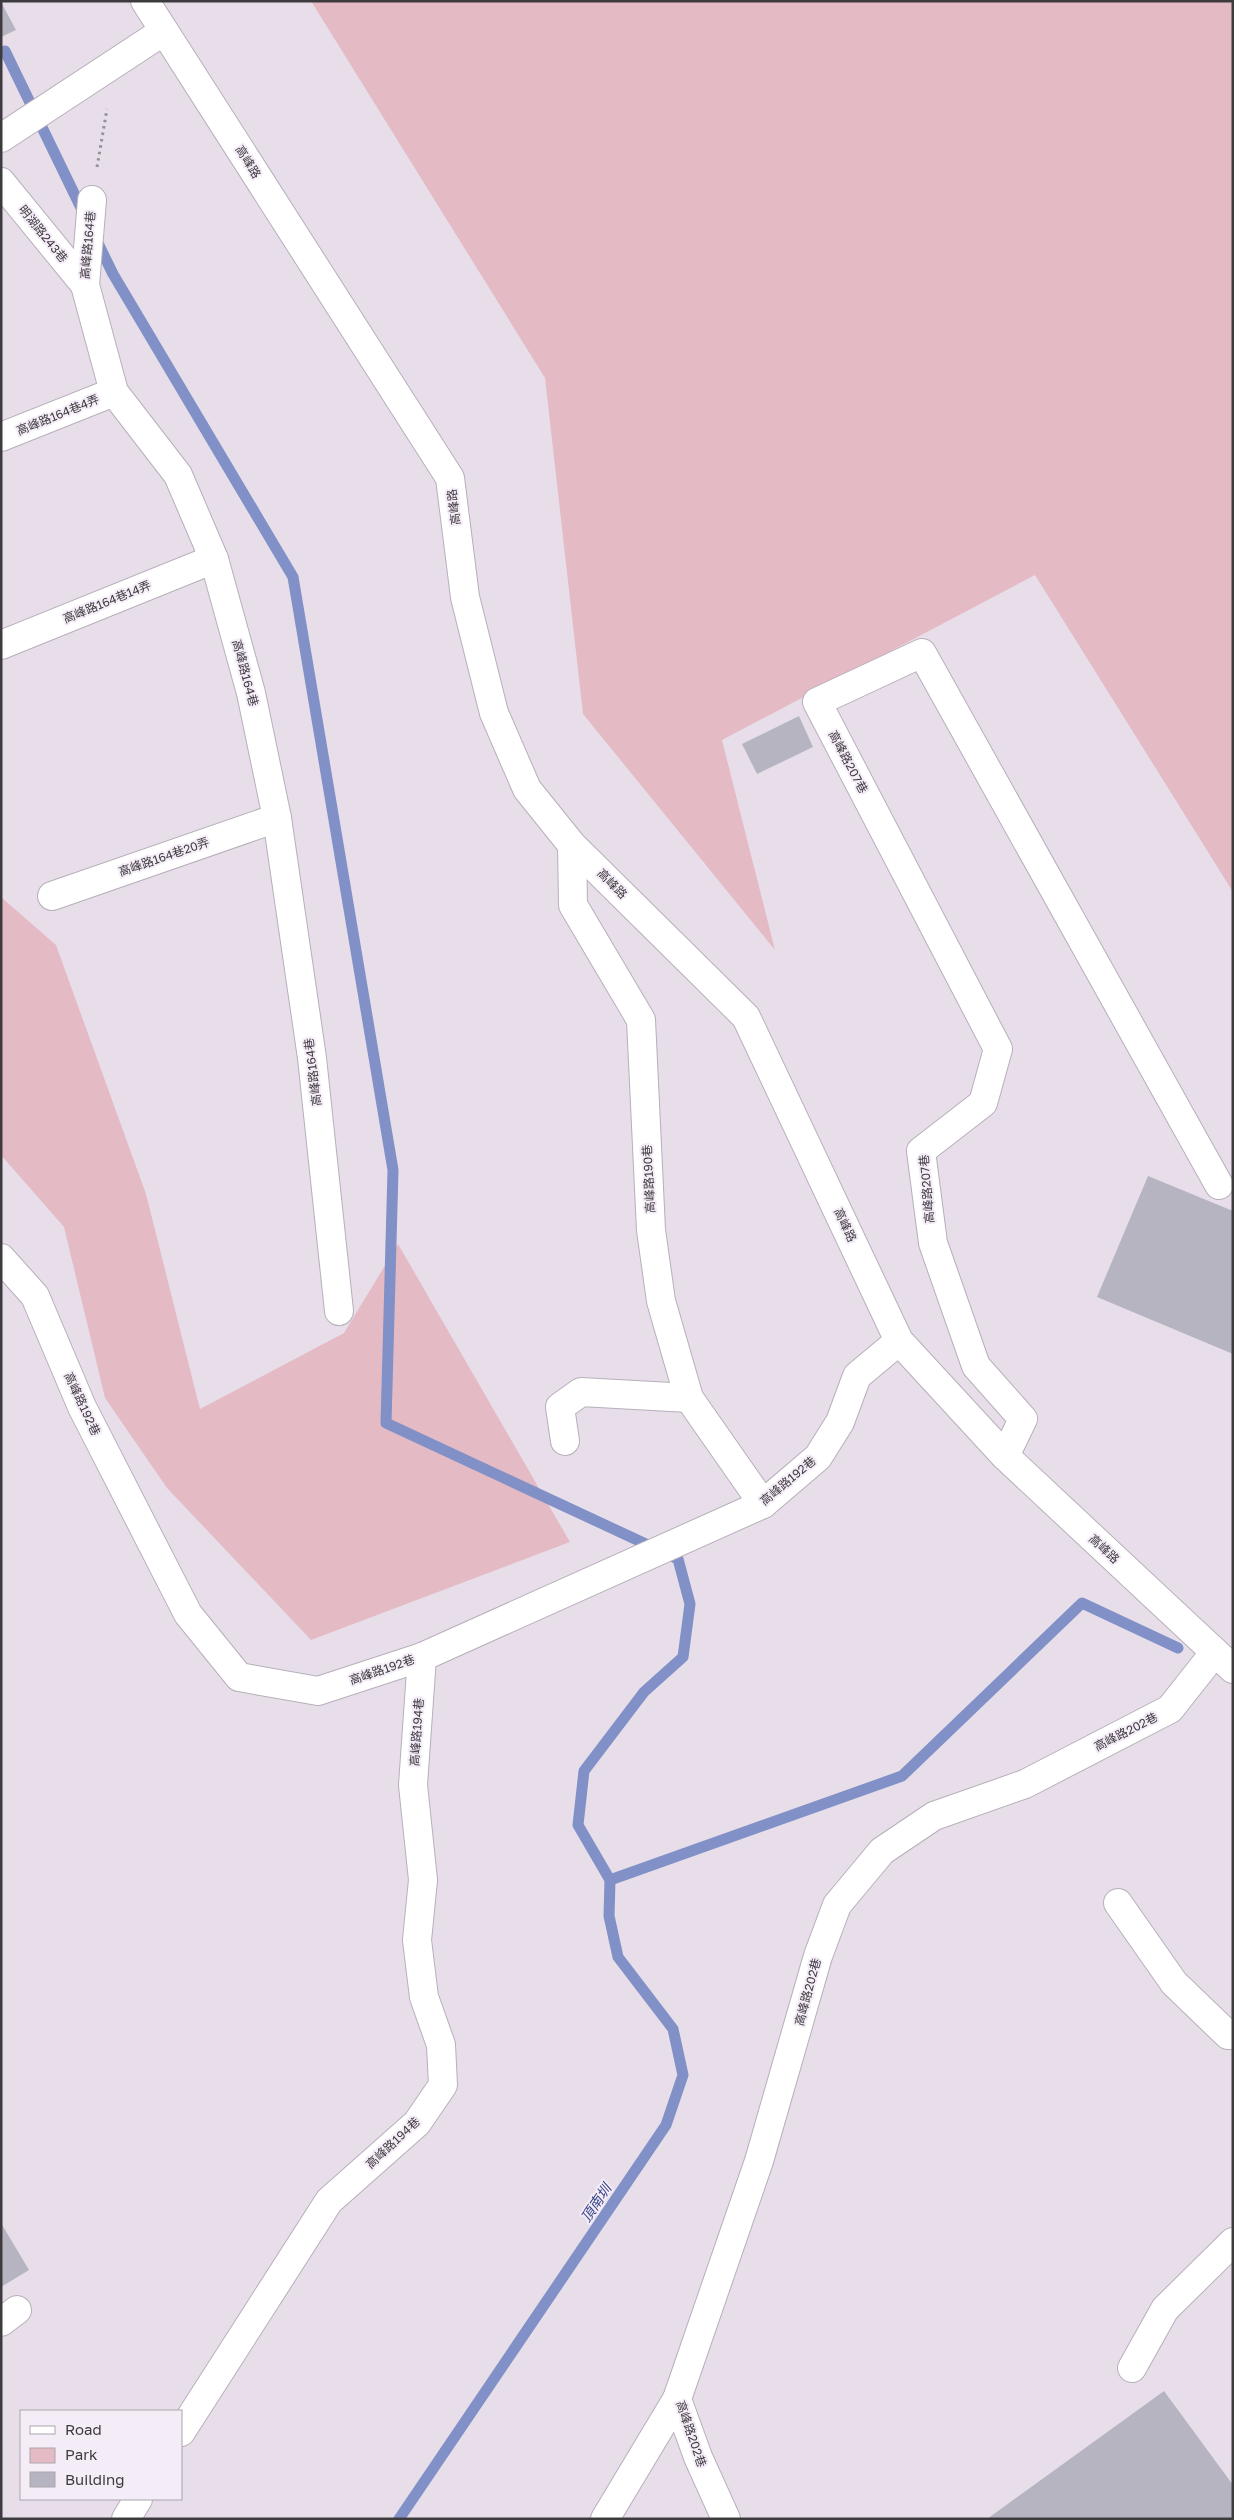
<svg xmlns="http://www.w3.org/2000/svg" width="1234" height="2520" viewBox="0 0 1234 2520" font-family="'Golos Text','Noto Sans TC',sans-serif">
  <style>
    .green { fill: #e4bbc5 }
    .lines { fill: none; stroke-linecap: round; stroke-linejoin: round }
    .stream { stroke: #8190c6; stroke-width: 11 }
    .building { fill: #b6b4c1 }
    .minor-casing { stroke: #b7afba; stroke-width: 30 }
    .path { stroke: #958f97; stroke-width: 3; stroke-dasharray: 2.5 4; stroke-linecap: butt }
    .minor { stroke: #fff; stroke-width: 28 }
    .labels { text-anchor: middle; stroke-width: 4; stroke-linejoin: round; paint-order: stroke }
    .street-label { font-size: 12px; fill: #3e3b3f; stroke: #f4ecf7 }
    .water-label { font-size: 14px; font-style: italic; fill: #394689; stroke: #f4ecf7 }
  </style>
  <rect width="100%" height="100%" fill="#e7deea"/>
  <g class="green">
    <path d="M311,1h922v891l-198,-317 -313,165 53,210 -192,-236 -38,-336z"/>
    <path d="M1,897l55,48 90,249 54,215 144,-76 54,-89 172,298 -259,98 -144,-152 -62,-90 -41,-171 -63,-72z"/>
  </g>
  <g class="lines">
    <g class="stream">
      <path d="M5,51l80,165"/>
      <path d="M95,237l18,37 180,303 100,593 -7,253 292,136 12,45 -7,53 -39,35 -60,79 -6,54 32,55 292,-104 180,-173 96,45"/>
      <path d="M399,2519l267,-394 17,-50 -10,-46 -55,-72 -9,-41 1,-36"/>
    </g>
  </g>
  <g class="building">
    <path d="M1,2l15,28 -15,7z"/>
    <path d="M799,716l14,31 -56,27 -15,-30z"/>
    <path d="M1148,1176l85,35v143l-136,-57z"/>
    <path d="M1,2223l28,47 -28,17z"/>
    <path d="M1164,2391l69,94v34h-246z"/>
  </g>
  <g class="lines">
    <g class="minor-casing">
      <g id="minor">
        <path d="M145,1l305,477 15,119 29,116 33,76 45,56 174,172 153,324 106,115 228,213"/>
        <path d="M1,138l163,-107"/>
        <path d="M1,182l84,103"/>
        <path d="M92,200l-7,85 29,107 64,83 36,84 37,134 26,125 35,240 27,253"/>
        <path d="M1,437l113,-45"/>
        <path d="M1,645l213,-86"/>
        <path d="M572,845l1,60 68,115 10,210 10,71 28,97 74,106"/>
        <path d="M52,896l225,-78"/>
        <path d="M1,1258l34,38 47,111 106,207 51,63 79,14 104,-34 341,-153 55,-47 22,-35 17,-46 42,-35"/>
        <path d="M565,1441l-5,-34 21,-15 108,6"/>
        <path d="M1005,1456l18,-37 -47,-53 -43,-123 -12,-92 62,-48 15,-54 -181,-347 105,-49 297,532"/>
        <path d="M1118,1903l56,80 54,52h5"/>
        <path d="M1,2322l16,-12"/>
        <path d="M1132,2368l33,-59 68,-67"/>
        <path d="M181,2432l148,-231 88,-78 26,-38 -2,-40 -17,-48 -7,-57 6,-60 -10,-95 9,-128"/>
        <path d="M126,2519l12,-20"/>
        <path d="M605,2519l72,-120"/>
        <path d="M726,2519l-28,-62 -21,-58 82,-238 59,-205 19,-51 45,-54 52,-35 91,-32 145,-75 45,-57"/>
      </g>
    </g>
    <path class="path" d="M97,167l10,-58"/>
    <use href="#minor" class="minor"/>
  </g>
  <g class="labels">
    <g class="street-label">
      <text transform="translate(248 162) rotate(58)" y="4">高峰路</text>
      <text transform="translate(43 234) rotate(51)" y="4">明湖路243巷</text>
      <text transform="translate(88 245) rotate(-85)" y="4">高峰路164巷</text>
      <text transform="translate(58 415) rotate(-22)" y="4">高峰路164巷4弄</text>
      <text transform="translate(454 507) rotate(-97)" y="4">高峰路</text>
      <text transform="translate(107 602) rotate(-22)" y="4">高峰路164巷14弄</text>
      <text transform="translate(245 673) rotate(75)" y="4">高峰路164巷</text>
      <text transform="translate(848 762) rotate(62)" y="4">高峰路207巷</text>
      <text transform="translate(164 857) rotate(-19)" y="4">高峰路164巷20弄</text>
      <text transform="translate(612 884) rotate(45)" y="4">高峰路</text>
      <text transform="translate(313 1072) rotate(-97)" y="4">高峰路164巷</text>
      <text transform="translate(649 1179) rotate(-93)" y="4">高峰路190巷</text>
      <text transform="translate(927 1189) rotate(-95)" y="4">高峰路207巷</text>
      <text transform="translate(845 1225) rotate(65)" y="4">高峰路</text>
      <text transform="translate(82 1404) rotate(65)" y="4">高峰路192巷</text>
      <text transform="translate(788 1481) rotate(-40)" y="4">高峰路192巷</text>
      <text transform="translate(1104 1549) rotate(43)" y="4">高峰路</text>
      <text transform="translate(382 1670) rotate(-19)" y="4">高峰路192巷</text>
      <text transform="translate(417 1732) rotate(-86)" y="4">高峰路194巷</text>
      <text transform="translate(1126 1732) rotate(-27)" y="4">高峰路202巷</text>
      <text transform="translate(808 1992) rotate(-75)" y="4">高峰路202巷</text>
      <text transform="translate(393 2143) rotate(-43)" y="4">高峰路194巷</text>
      <text transform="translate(691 2434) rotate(71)" y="4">高峰路202巷</text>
    </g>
    <g class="water-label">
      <text transform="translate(596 2203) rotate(-56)" y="5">頂南圳</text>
    </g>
  </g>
  <rect width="1234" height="2520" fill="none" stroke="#3e3b3f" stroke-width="5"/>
  <rect x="20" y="2410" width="162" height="90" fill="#f4ecf7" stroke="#aba5ad"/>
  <rect x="30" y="2426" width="25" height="8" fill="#ffffff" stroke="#aba5ad"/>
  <text x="65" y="2435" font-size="15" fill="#3e3b3f">Road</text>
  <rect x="30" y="2448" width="25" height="15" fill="#e4bbc5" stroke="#aba5ad"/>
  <text x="65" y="2460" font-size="15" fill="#3e3b3f">Park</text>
  <rect x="30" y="2472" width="25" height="15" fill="#b6b4c1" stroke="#aba5ad"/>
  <text x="65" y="2485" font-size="15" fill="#3e3b3f">Building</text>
</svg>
